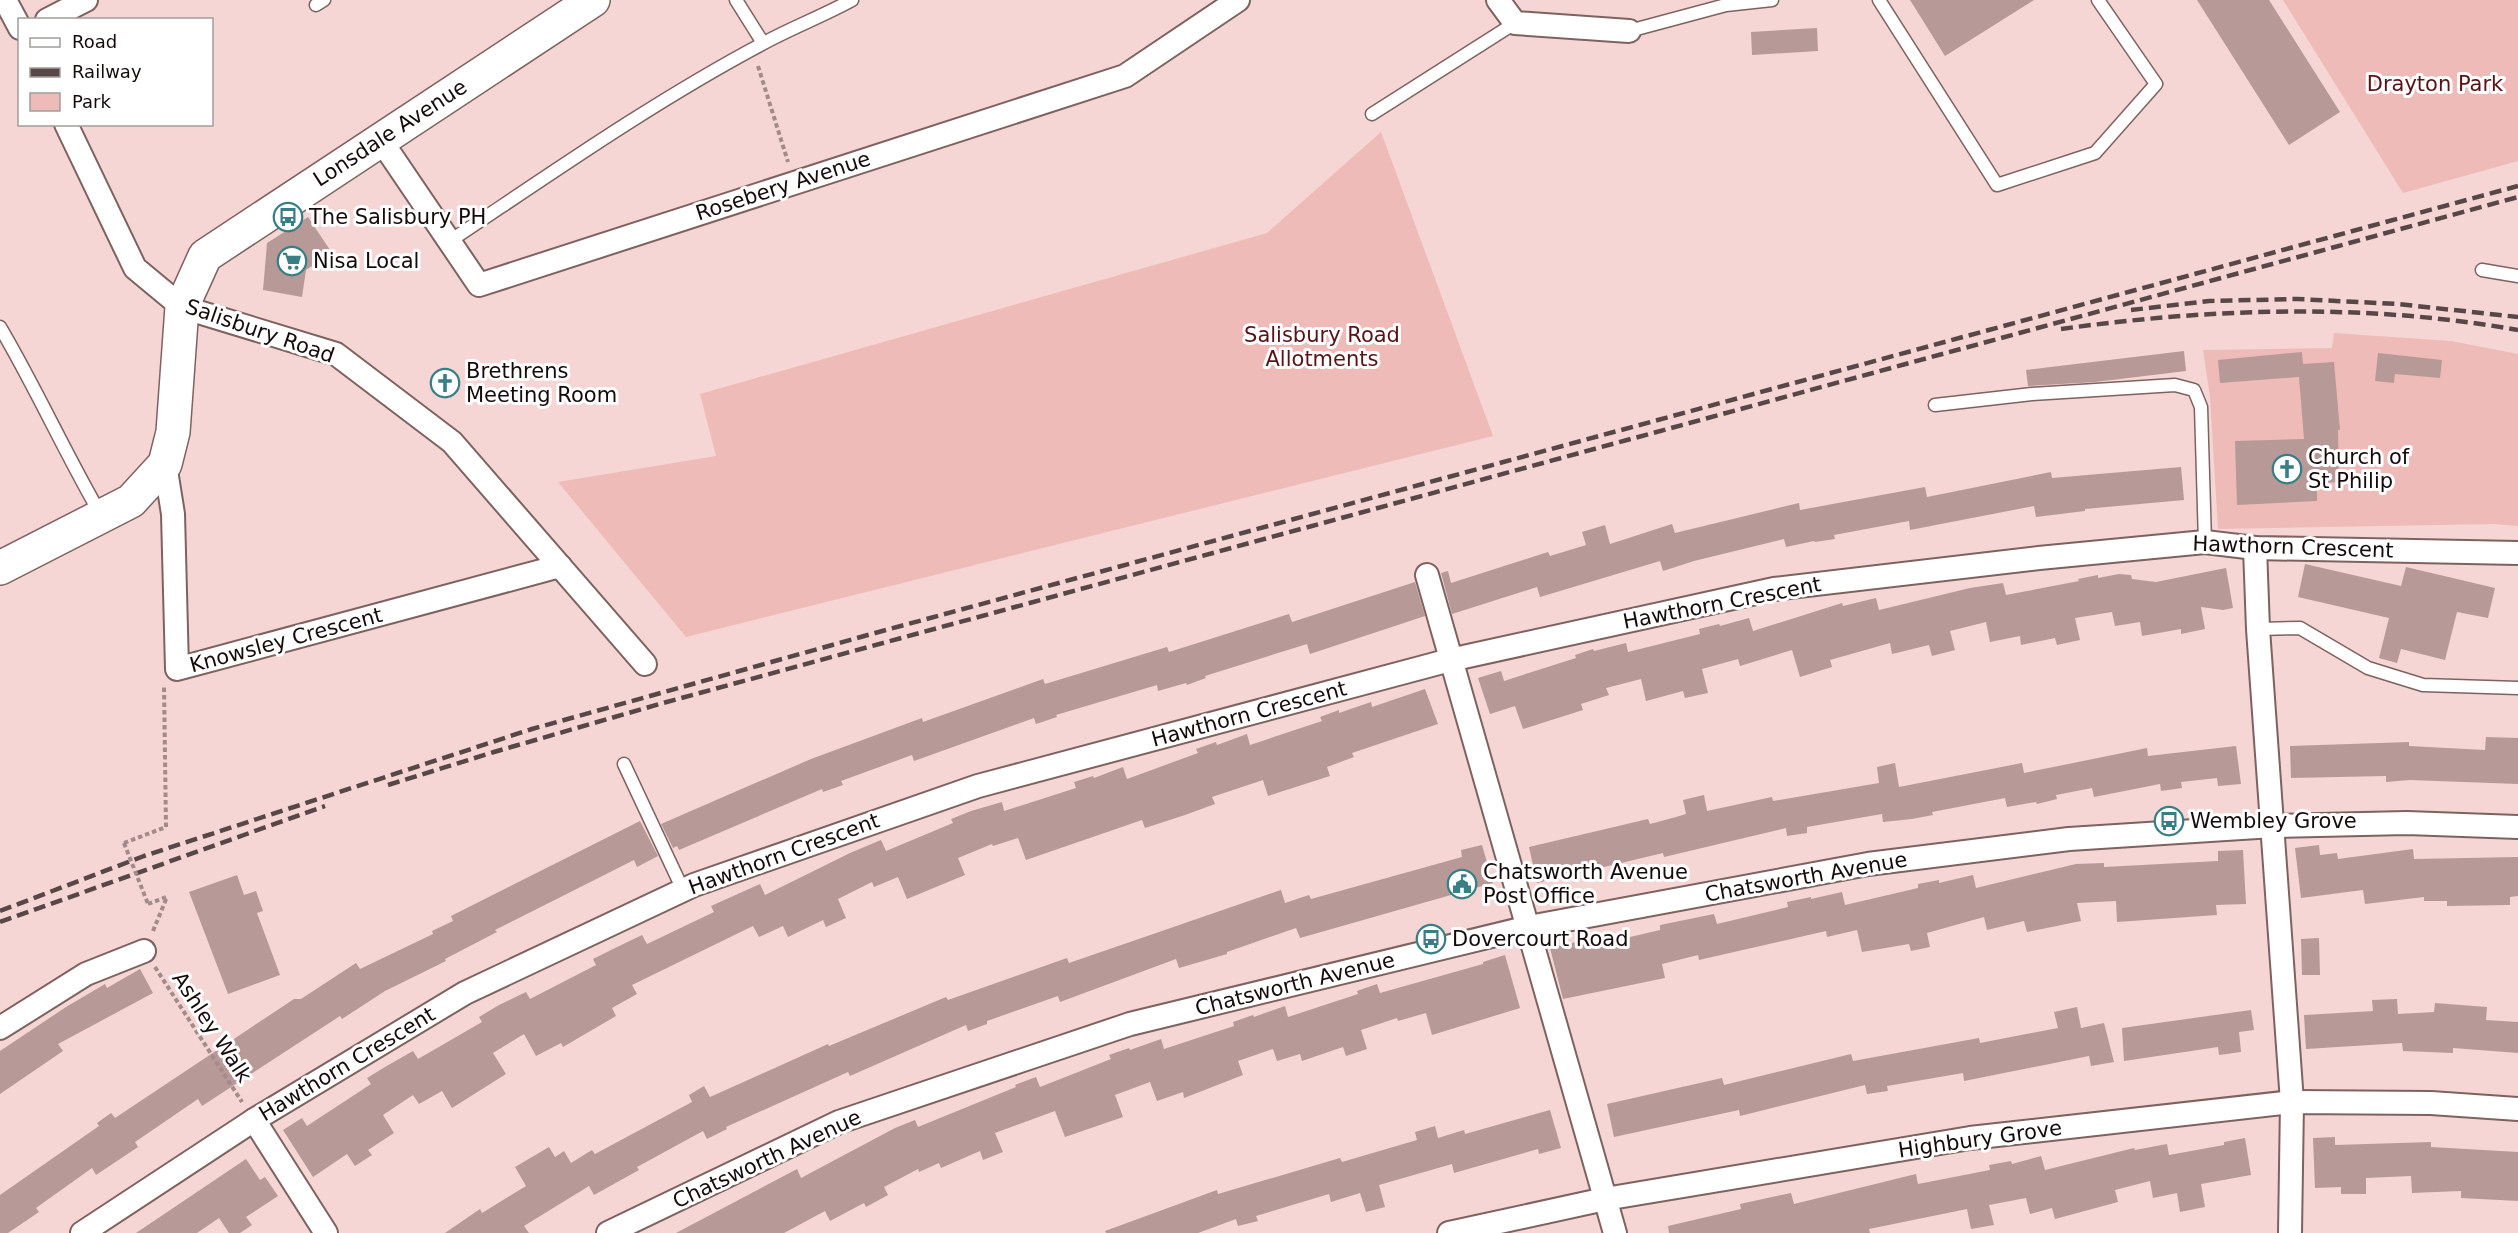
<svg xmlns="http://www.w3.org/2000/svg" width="2518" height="1233" viewBox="0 0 2518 1233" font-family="'DejaVu Sans',sans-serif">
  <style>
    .green { fill: #eebbb8 }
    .building { fill: #b79997 }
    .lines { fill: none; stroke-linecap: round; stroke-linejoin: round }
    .lane-casing { stroke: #7d6260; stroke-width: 15 }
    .street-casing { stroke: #7d6260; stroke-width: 26 }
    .secondary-casing { stroke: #7d6260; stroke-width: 36 }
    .path { stroke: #a28b8a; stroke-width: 4; stroke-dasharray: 4.5 3; stroke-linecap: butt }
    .lane { stroke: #fff; stroke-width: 12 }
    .street { stroke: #fff; stroke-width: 22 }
    .secondary { stroke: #fff; stroke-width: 33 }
    .rail { stroke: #574747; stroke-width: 4.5; stroke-dasharray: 12 6; stroke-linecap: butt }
    .path-bridge { stroke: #a28b8a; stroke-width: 4; stroke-dasharray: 4.5 3; stroke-linecap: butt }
    .labels { text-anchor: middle; stroke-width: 6; stroke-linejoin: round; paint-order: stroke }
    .park-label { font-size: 21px; fill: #571317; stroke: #fff }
    .street-label { font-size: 21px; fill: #150b0b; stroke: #fff }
    .poi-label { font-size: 21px; fill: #150b0b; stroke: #fff; text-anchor: start }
  </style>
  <rect width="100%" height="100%" fill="#f5d6d4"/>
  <g class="green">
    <path d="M2283,0h235v161l-115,32z"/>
    <path d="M1381,132l112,304 -807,201 -128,-155 158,-26 -16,-62 567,-161z"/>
    <path d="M2334,333l117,8 67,13v172l-25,-2 -275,5 -8,-132 -7,-47 129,-2z"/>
  </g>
  <g class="building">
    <path d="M1910,0h124l-89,56z"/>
    <path d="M2197,0h72l71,112 -51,33z"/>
    <path d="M1817,28l1,23 -66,4 -1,-23z"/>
    <path d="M308,217l24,36 -26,17 -4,27 -39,-7 4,-47z"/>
    <path d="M2184,351l2,20 -91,11 -67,4 -2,-16z"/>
    <path d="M2302,352l1,12 31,-2 6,68h-2l1,52 -22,1v18l-80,4 -2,-64 69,-2 -5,-62 -79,6 -2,-23z"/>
    <path d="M2378,353l64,7 -2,18 -45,-4 -1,9 -19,-2z"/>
    <path d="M2181,467l3,33 -99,9v2l-49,6 -2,-11 -124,24 -1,-9 -75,14 1,4 -20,3 -1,-1 -28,6 -2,-8 -90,22 -31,10 -3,-10 -120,36 -3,-10 -85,27 -11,-41 7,-2 3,12 97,-31 2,4 36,-11 -4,-13 23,-7 5,19 62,-20 3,9 124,-30 1,7 125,-23 2,10 124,-25 1,6z"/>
    <path d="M2305,564l96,22 5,-19 89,21 -7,30 -31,-6 -12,48 -44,-11 -4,14 -18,-5 10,-40 -91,-21z"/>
    <path d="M2226,568l7,40 -10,2 -22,-3 4,22 -24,5v-5l-39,7 -2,-14 -25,4 -3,-14 -37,6 5,22 -23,5 -2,-7 -34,7 -1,-9 -30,6 -4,-20 -36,9 5,19 -23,6 -3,-11 -37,9 -2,-11 -60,17 2,7 -32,10 -8,-27 -52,16 -2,-7 -36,10 6,24 -23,5 -2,-7 -37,10 -5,-22 -35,9 3,7 -28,9 2,6 -60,19 -8,-23 -25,8 -12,-36 23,-7 3,10 72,-23 -1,-3 18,-6 1,2 32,-8 2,9 72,-18 -1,-5 20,-5 1,2 29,-8 4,13 89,-28 1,3 33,-8 3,12 91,-22 33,-5 3,12 73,-14 -1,-2 20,-4v3l21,-4 12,1 1,4 24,3z"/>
    <path d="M1415,582l10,34 -115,38 -3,-10 -102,32 1,2 -19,7 -1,-2 -28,8 -1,-6 -101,30 1,2 -21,7 -2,-6 -120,43 -2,-6 -71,26 2,4 -20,7 -1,-3 -143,61 -2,-4 -4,2 -12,-24 150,-65 111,-41 1,4 120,-43 2,5 122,-37 2,5 120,-38 3,8z"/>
    <path d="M1425,689l13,35 -86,29 2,4 -27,10 3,9 -62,20 -5,-16 -51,17 3,7 -30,11 -40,13 -3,-8 -116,40 -8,-22 -25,8 -1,-2 -34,14 7,17 -58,24 -9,-22 -24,10 -2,-5 -34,17 8,19 -20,9 -3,-7 -35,17 -5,-11 -24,11 -6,-11 -121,59 5,9 -25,14 4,8 -53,31 -2,-4 -25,13 -12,-22 -31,19 13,21 -54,34 -10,-17 -23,13 -6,-9 -30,20 11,18 -26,17 4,5 -17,11 -8,-12 -34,23 -30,-47 19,-12 5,8 64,-42 -4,-6 18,-11 28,-16 5,8 64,-37 -3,-5 20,-12 27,-13 4,7 66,-34 -3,-6 20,-10 29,-14 5,9 67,-32 -3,-6 49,-22 5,11 85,-42 31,-13 5,11 67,-28 -2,-4 20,-8 31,-9 2,9 72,-23 -2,-6 19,-6 1,2 29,-11 4,12 71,-26 -2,-4 20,-7 1,3 30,-11 3,11 72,-24 -2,-4 19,-7v3l32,-11 1,5z"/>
    <path d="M2486,737l32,1v46l-108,-4 -24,2v-6l-95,2 -1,-32 119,-4v4l76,4z"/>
    <path d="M2236,746l5,38 -23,2 -1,-8 -36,4 1,6 -21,3 -1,-7 -66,13 -2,-9 -36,7 1,4 -20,5 -1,-2 -29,5 -2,-9 -73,14 1,3 -21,4 -29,3 -1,-8 -75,13v6l-20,3 -1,-8 -122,29 -1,-4 -126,30 -8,-36 119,-28 2,5 26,-7 10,-3 -3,-14 21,-5 3,16 65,-14 1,4 106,-18 -2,-16 18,-4 4,24 123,-24 2,10 123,-25 1,8z"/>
    <path d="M640,821l18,35 -21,11 -3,-7 -139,70 2,2 -52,27 1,2 -61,30 -43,28 -2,-3 -138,90 -4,-7 -63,43 3,5 -42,28 -4,-7 -56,40 3,4 -31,21h-8v-38l99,-69 -2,-3 14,-10 4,5 179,-119h7l55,-36 4,6 73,-35 -1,-3 21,-10 -2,-5z"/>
    <path d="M1482,845l11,38 -193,55 -4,-10 -69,24v2l-48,14 -3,-9 -116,43 -2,-6 -71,25v3l-19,7 -2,-6 -116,51 -2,-4 -122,55 1,2 -20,10 -4,-8 -66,36 2,3 -45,25 -5,-9 -65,40 5,7h-84l35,-24 2,4 44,-27 -11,-19 34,-20 6,10 9,-6 7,12 21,-13 3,4 97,-52 -3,-7 15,-9 6,11 118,-53 1,2 117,-49 2,3 119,-42 2,5 212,-73 4,13 24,-8 2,4 151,-42 -1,-7z"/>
    <path d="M2319,845l1,10 17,-2 1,6 75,-10 1,10 104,-2v39l-8,1v8l-63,1v-5h-23v-4l-59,7 -2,-14 -62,8 -6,-50z"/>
    <path d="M2243,850l3,54 -30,1 1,10 -100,7 -1,-21 -39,2 4,18 -54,11 -3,-11 -37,9 -3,-13 -57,16 3,14 -19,4 -2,-7 -47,8 -5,-22 -30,7 -1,-6 -127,29 -1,-5 -36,9 3,14 -102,21 -13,-51 35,-8 2,7 73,-17v-5l54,-11 3,10 71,-17 -1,-5 24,-5v2l31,-7 3,13 73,-17v-4l21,-4v3l34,-8 3,13 100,-24 28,-1v4l114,-6v-10z"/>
    <path d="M237,875l7,20 12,-4 7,20 -6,2 23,62 -52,19 -39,-102z"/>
    <path d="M2319,938l1,37h-18l-1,-36z"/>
    <path d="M1505,955l15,53 -88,27 -6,-22 -28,8 -1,-3 -36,12 6,19 -21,7 -3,-9 -41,14 -2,-7 -23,7 -4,-12 -35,12 5,14 -59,23 -1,-6 -26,9 -7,-19 -35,13 8,22 -58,20 -10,-26 -60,22 8,19 -20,8 -3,-9 -39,17 -2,-5 -20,9 -1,-3 -34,18 4,8 -22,12 -2,-4 -34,18 -5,-10 -41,22h-108l121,-64 4,9 94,-50 20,-8 3,7 98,-40 -1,-2 21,-8 4,10 71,-28 -2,-4 20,-7 1,2 31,-11 3,10 70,-23 -1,-4 20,-7 1,2 31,-11 3,11 70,-23 -1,-3 20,-7 3,9 103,-29v-2z"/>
    <path d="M140,969l13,24 -95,51 5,7 -63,43v-43l66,-44 39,-23 2,4z"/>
    <path d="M2397,999l1,15 36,-2 1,-9 52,4 -1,13 32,2v31l-65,-5v5l-50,-2 -1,-8 -96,6 -2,-34 69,-4 -1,-11z"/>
    <path d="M2077,1007l4,21 23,-5 10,39 -23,4 -2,-10 -125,25 -1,-8 -76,13 1,5 -21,3 -2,-9 -125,31 -1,-6 -125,27 -7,-33 115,-26 2,7 127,-31 2,7 126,-23 1,5 78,-15 -4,-16z"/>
    <path d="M2251,1010l3,20 -15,2 2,20 -22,3 -1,-8 -94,14 -2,-33z"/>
    <path d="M1550,1110l11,38 -22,6 -1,-5 -84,24 -2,-9 -73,21 6,22 -19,5 -6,-19 -29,9 -2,-8 -73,22 2,5 -20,5 -2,-7 -38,14h-92l-1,-2 112,-41 1,4 122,-36 2,4 75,-22 -2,-8 20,-6 3,12 26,-8 1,4z"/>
    <path d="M2335,1137v8l96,-3v5l87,5v49l-57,-3v-7l-49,2 -1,-17 -45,2v16h-25v-7l-26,1 -2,-50z"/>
    <path d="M2245,1138l6,37 -50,9 4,23 -25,5 -3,-19 -24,5 -3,-17 -35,9 3,12 -63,17 -3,-11 -22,6 -4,-16 -37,7 5,20 -23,4 -4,-20 -98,20 1,4h-201l-1,-7 73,-17 -1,-5 51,-11 3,11 122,-30 2,10 72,-14 -1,-5 22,-4 1,3 29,-8 4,14 89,-22 1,2 32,-6 2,11 55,-10v-3z"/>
    <path d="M246,1159l14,21 5,-3 13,19 -32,21 6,8 -12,8h-11l-10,-15 -22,15h-61z"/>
  </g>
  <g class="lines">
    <g class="lane-casing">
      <g id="lane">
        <path d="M736,0l27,43"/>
        <path d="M1879,0l118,185 98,-32 61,-69 -58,-84"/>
        <path d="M316,5l8,-5"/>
        <path d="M1629,31l97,-26 46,-5"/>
        <path d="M1372,114l143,-91"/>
        <path d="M450,241c102,-68 203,-139 312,-197 29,-16 61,-28 90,-44"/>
        <path d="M2482,270l36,6"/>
        <path d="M0,327c36,61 65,126 101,188"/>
        <path d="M1935,405l97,-11 143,-9 19,5 7,17 4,135"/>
        <path d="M2258,629l42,-1 68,40 55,17 95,3"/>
        <path d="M624,764l59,126"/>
      </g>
    </g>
    <g class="street-casing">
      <g id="street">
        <path d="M5,0l15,28"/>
        <path d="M1498,0l17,23 114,8"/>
        <path d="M47,20l39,-20"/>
        <path d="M66,124l69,144 47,39 154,47 116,88 193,222"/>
        <path d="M380,139l99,146 646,-209 113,-76"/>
        <path d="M165,464l8,50 4,155 383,-103"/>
        <path d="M2255,548l3,81 34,473 -2,131"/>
        <path d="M1427,575l188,658"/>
        <path d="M0,1028l86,-54 58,-23"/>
        <path d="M254,1120l72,113"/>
        <path d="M82,1233l172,-113 211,-127 229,-108 284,-99 472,-126 324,-71 265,-31 166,-16 50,6 263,5"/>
        <path d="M608,1233l231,-111 291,-98 399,-97 339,-63 201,-25 204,-13 134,-3 111,4"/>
        <path d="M1449,1233l156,-34 365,-61 322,-36 139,1 87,6"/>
      </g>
    </g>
    <g class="secondary-casing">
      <path id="secondary" d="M0,568l131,-67 34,-37 8,-32 9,-125 23,-51 388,-256"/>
    </g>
    <g class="path">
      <path d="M758,66l30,96"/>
      <path d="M124,843l42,-16 -2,-141"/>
      <path d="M148,904l18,-7"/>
      <path d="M153,931l14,-34"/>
      <path d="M155,967l87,135"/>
    </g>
    <use href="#lane" class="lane"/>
    <use href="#street" class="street"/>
    <use href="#secondary" class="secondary"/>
    <g class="rail">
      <path d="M2131,310l78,-9 88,-2 101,5 120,13"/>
      <path d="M2061,329c152,-21 305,-26 457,1"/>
      <path d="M388,785l106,-33 169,-49 1855,-506"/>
      <path d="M0,911l144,-55 388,-127 343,-96 1643,-447"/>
      <path d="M0,922l325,-116"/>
    </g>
    <path class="path-bridge" d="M124,843l24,61"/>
  </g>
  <defs>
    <g id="bus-ring" transform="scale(1.5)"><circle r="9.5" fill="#fff" stroke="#377f85" stroke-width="1.5"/><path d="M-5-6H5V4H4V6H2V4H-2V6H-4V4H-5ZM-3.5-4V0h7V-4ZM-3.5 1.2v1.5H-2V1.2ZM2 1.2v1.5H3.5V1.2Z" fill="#377f85"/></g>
    <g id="supermarket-ring" transform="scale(1.5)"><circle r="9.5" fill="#fff" stroke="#377f85" stroke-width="1.5"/><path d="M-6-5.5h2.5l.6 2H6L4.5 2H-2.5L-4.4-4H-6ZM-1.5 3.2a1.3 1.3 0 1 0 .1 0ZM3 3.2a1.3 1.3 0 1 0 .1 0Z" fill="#377f85"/></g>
    <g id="church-ring" transform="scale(1.5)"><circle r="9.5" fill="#fff" stroke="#377f85" stroke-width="1.5"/><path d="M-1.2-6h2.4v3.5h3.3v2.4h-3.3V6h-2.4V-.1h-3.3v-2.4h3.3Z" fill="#377f85"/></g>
    <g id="civic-ring" transform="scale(1.5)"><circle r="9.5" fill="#fff" stroke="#377f85" stroke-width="1.5"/><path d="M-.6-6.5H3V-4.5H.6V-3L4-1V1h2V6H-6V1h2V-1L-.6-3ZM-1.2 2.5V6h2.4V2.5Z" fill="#377f85"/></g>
  </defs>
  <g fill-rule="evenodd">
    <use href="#bus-ring" x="288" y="217"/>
    <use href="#supermarket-ring" x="292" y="261"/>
    <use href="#church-ring" x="445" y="383"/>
    <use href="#church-ring" x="2287" y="469"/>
    <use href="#bus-ring" x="2169" y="821"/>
    <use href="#civic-ring" x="1462" y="884"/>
    <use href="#bus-ring" x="1431" y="939"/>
  </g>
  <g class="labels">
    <g class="park-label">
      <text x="2435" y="91">Drayton Park</text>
      <text x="1322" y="342">Salisbury Road<tspan x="1322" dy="24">Allotments</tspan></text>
    </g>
    <g class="street-label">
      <text transform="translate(390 133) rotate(-33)" y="7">Lonsdale Avenue</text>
      <text transform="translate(783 186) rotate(-18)" y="7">Rosebery Avenue</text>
      <text transform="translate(260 331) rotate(19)" y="7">Salisbury Road</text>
      <text transform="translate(2293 547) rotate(2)" y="7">Hawthorn Crescent</text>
      <text transform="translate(1722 603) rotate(-11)" y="7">Hawthorn Crescent</text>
      <text transform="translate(286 640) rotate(-15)" y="7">Knowsley Crescent</text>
      <text transform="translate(1249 714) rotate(-15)" y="7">Hawthorn Crescent</text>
      <text transform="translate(784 854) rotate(-20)" y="7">Hawthorn Crescent</text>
      <text transform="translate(1806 877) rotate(-10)" y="7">Chatsworth Avenue</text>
      <text transform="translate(1295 984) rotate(-14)" y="7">Chatsworth Avenue</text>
      <text transform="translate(212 1027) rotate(57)" y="7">Ashley Walk</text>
      <text transform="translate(347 1064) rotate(-31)" y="7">Hawthorn Crescent</text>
      <text transform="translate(1980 1139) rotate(-8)" y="7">Highbury Grove</text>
      <text transform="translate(767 1159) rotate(-25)" y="7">Chatsworth Avenue</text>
    </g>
    <g class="poi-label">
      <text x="309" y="224">The Salisbury PH</text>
      <text x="313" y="268">Nisa Local</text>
      <text x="466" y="378">Brethrens<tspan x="466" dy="24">Meeting Room</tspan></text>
      <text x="2308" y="464">Church of<tspan x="2308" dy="24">St Philip</tspan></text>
      <text x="2190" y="828">Wembley Grove</text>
      <text x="1483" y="879">Chatsworth Avenue<tspan x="1483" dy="24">Post Office</tspan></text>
      <text x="1452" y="946">Dovercourt Road</text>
    </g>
  </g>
  <rect x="18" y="18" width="195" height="108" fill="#ffffff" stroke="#a19d9d" stroke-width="1.5"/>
  <rect x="30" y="38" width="30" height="9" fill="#ffffff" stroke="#a19d9d" stroke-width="1.5"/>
  <text x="72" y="48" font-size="18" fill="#150b0b">Road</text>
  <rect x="30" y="68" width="30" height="9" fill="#574747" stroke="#a19d9d" stroke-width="1.5"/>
  <text x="72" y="78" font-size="18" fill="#150b0b">Railway</text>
  <rect x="30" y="93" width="30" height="18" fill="#eebbb8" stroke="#a19d9d" stroke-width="1.5"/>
  <text x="72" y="108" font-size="18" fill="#150b0b">Park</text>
</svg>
